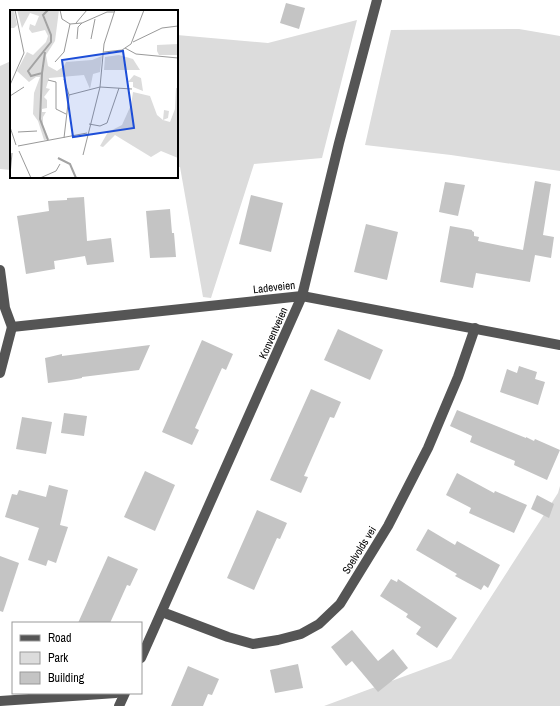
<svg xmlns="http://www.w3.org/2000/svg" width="560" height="706" viewBox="0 0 560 706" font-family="'Archivo Narrow',sans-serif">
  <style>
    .green { fill: #dcdcdc }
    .building { fill: #c4c4c4 }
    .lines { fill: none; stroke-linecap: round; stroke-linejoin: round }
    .minor { stroke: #555; stroke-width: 10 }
    .labels { text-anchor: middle; stroke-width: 3; stroke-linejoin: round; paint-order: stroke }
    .street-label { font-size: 11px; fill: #000; stroke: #fff }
    .inset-river { fill: none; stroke: #a3a3a3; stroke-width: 2 }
    .inset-road { fill: none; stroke: #999; stroke-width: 1 }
    .view { fill: #1d4ed8; fill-opacity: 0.15; stroke: #1d4ed8; stroke-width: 2 }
    .inset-edge { fill: none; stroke: #000; stroke-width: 2 }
  </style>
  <rect width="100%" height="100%" fill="#fff"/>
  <g class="green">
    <path d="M357,20l-35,138 -68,6 -43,134 -8,-1 -23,-130h-3v-132l91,8z"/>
    <path d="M519,29l41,7v135l-109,-16 -86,-10 26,-115z"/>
    <path d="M11,61v109l-11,-1v-103z"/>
    <path d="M560,486v220h-236l127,-47 107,-166z"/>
  </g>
  <g class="building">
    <path d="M286,3l19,5 -6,21 -19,-6z"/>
    <path d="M535,181l16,3 -8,51 11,2 -3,21 -16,-3 -5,27 -54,-9 -3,15 -33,-6 10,-56 22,4v1l2,1v4l5,1 -1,4 45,9z"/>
    <path d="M445,182l20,3 -7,31 -19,-4z"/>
    <path d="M251,195l32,8 -12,49 -32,-8z"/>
    <path d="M84,197l3,44 24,-3 3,24 -27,3 -2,-9 -31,5 1,8 -29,5 -9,-58 32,-5 -1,-10 19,-1v-2z"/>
    <path d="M170,209l2,24h2l2,24 -26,1 -4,-47z"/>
    <path d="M366,224l32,8 -11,48 -33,-8z"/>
    <path d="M338,329l45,21 -13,30 -46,-20z"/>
    <path d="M202,340l31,14 -7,16 -4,-2 -27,60 4,2 -7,15 -30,-13z"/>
    <path d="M150,345l-11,25 -57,7v1l-11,2 -23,3 -3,-25 17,-4v2z"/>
    <path d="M519,366l18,6 -2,7 10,3 -7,23 -38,-13 7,-23 10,4z"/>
    <path d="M311,389l30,13 -7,16 -4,-1 -26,59 4,1 -7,16 -31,-13z"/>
    <path d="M457,410l69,28v-1l8,4 1,-2 25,11 -13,30 -33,-15 1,-4 -45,-19 2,-6 -22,-10z"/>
    <path d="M64,413l23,3 -3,20 -23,-3z"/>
    <path d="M22,417l30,5 -6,32 -30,-5z"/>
    <path d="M145,471l30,14 -20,46 -31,-14z"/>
    <path d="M457,473l37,20 1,-2 32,14 -13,28 -45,-20 2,-5 -25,-13z"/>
    <path d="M49,485l19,5 -8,35 8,2 -12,36 -8,-3 -2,6 -18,-6 11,-32 -34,-11 7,-23 5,1 2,-5 27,7z"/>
    <path d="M537,495l17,9 -5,14 -18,-9z"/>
    <path d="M257,510l30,13 -7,16 -3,-1 -23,52 -27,-12z"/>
    <path d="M428,529l27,16 2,-4 43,24 -12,23 -4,-3 -3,5 -26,-14 2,-2 -41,-24z"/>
    <path d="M0,556l19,7 -16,49 -3,-1z"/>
    <path d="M108,556l30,13 -8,17 -3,-1 -17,38h-32z"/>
    <path d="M391,579l6,3 1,-3 59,39 -20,30 -21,-14 5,-7 -15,-10 2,-3 -28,-18z"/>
    <path d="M352,630l26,31 15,-12 15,19 -30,24 -26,-31 -6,5 -15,-19z"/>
    <path d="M298,664l5,24 -28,5 -5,-23z"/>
    <path d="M188,666l31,13 -7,16 -4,-1 -5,12h-32z"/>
  </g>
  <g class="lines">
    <g class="minor">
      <path d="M0,270l5,38 7,19"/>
      <path d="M12,327l290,-31 258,49"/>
      <path d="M0,373l12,-46"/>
      <path d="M162,612l66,25 25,7 25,-4 23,-6 18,-10 21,-20 48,-78 40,-78 30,-71 17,-49"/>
      <path d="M141,658l161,-362 37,-153 38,-143"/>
      <path d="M0,701l116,-8"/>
      <path d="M119,706l6,-13"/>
    </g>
  </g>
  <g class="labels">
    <g class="street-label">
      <text transform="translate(274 287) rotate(-6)" y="4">Ladeveien</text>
      <text transform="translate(273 333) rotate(-66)" y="4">Konventveien</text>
      <text transform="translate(359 550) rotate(-58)" y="4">Soelvolds vei</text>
    </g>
  </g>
  <g transform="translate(10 10)">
    <rect width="168" height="168" fill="#fff"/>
    <path d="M0,0h4l3,15 -3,3h-4zM7,0h42l-4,31 -9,14 2,11 9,5 7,-5 2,-4 26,-2 10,-4 -2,16 -7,2 -3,15 -6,-14 -35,3 -3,10 4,1 -6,8 3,3v8l-5,1v3h4l-3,5v8l6,14 -5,1 -6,-19 -5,-7 1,-21 6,-16h-4l-7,5 -12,-11 10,-19 6,3 13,-13 2,-6 -3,-6 -13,3 -3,-4 1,-5 5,2 4,-10 -9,-3 -8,15zM168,34v11h-19l-2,-4v-6zM109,45l14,4 7,11h-36l1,-13zM124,65l7,3 2,13 -10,-4v-5h-5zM166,78h2v70l-17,-7 -10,6 -36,-22 -12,12 -3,-1 8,-14 14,-7 9,-20 2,-13 17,4 7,19 6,5 1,-10 5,1 -1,7 -5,2 7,2 5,-13z" fill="#dcdcdc"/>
    <path class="inset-river" d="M38,0l-5,5 8,20v7l-23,29 3,5 11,-3 -2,46 8,21M32,63l3,-21M48,148l12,6 6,14"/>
    <path class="inset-road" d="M50,0l2,9 8,5 12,-1 25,-11h7M66,13l11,-13M67,29l1,-12 4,-4M81,29l4,-20M123,32l29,-14 16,-2M115,38l11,6 42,4M94,42l18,-2 9,-6 13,-34M45,52l9,-10 6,-28M38,70l8,2v27l10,5M0,75l14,-32 -9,-43M59,85l31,-8 32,2M0,86l14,-9M79,114l11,2 7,-3 12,-35M0,117l6,18M8,122l19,-1M54,128l5,-43 -5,-16M8,136l69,-13M9,141l12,27M73,145l17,-68 4,-43 11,-34M0,165l2,-22M30,168l16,-7 4,-7"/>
    <path class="view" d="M113,41l11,77 -61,9 -11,-77z"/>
    <rect width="168" height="168" class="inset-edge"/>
  </g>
  <rect x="12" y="622" width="130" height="72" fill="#ffffff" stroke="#999999"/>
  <rect x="20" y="635" width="20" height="6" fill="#555555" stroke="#999999"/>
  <text x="48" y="642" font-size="12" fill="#000000">Road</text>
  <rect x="20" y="652" width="20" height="12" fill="#dcdcdc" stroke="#999999"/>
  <text x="48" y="662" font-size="12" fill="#000000">Park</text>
  <rect x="20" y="672" width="20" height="12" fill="#c4c4c4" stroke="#999999"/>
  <text x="48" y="682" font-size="12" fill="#000000">Building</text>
</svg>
